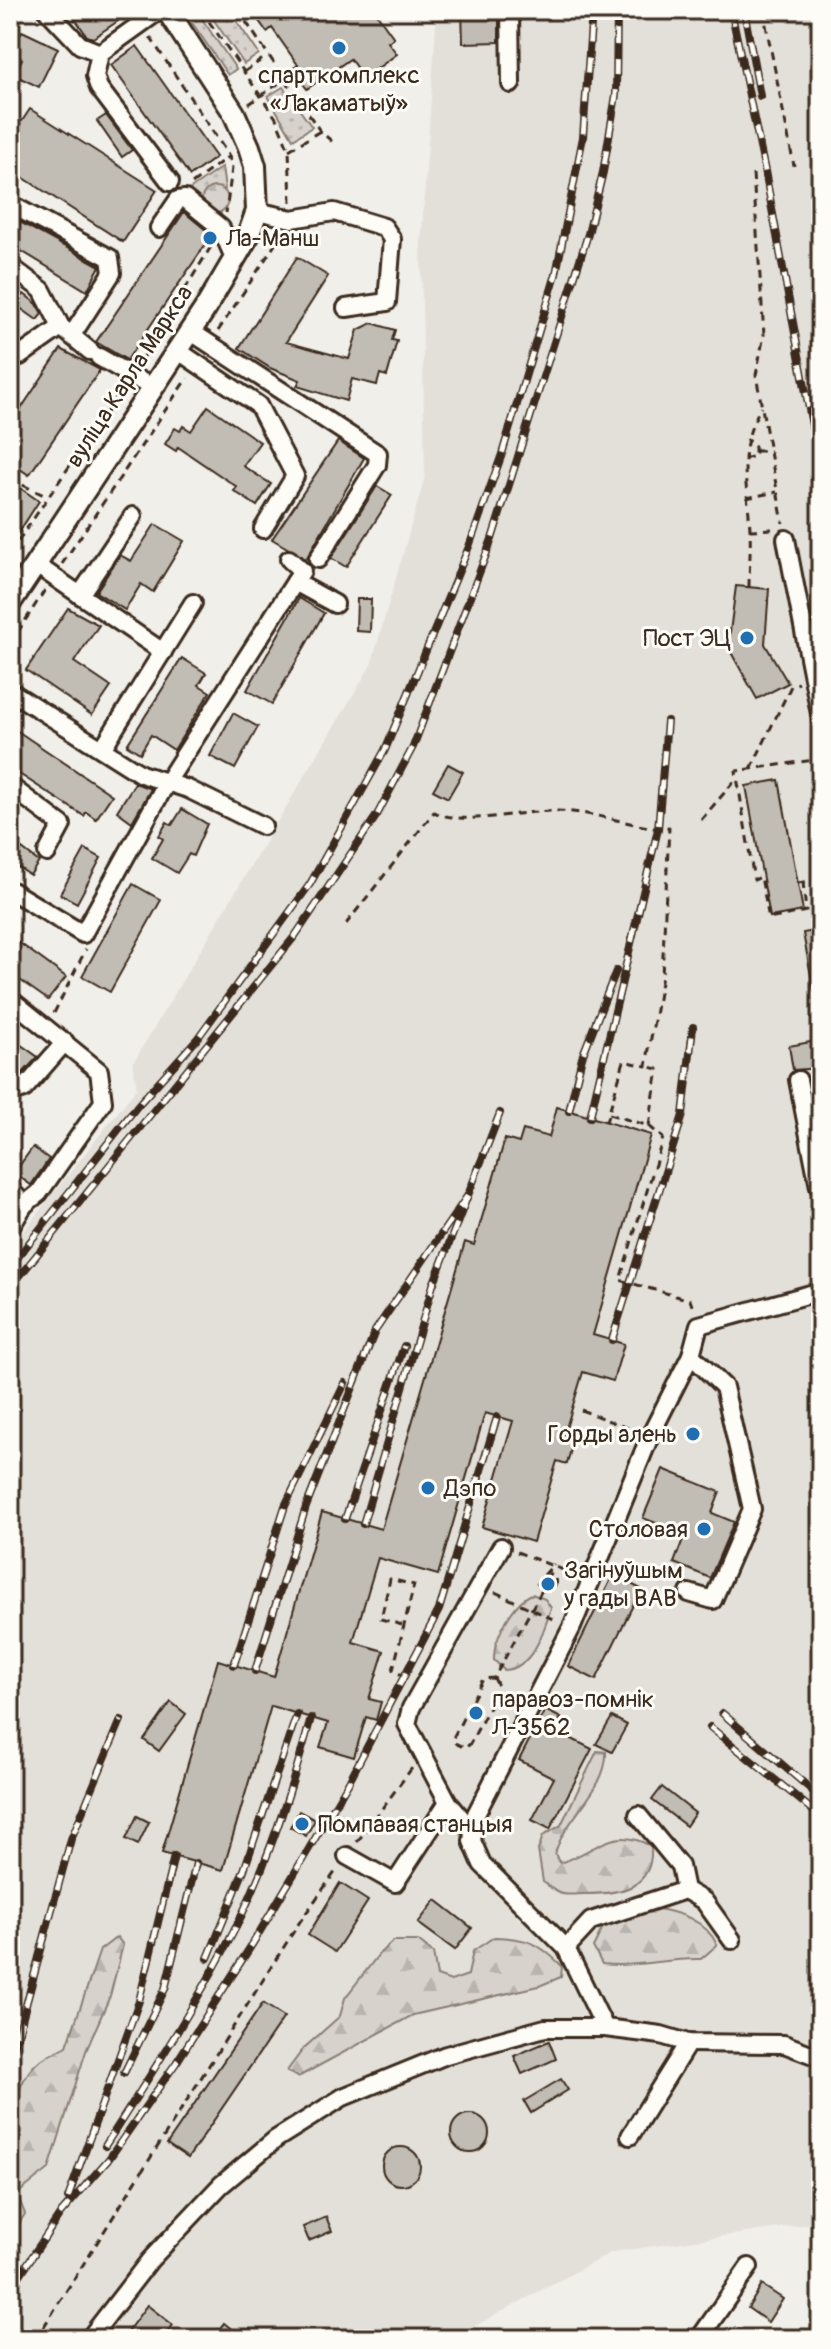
<svg xmlns="http://www.w3.org/2000/svg" width="831" height="2349" viewBox="0 0 831 2349" font-family="Pangolin,sans-serif">
  <style>
    .built { fill: #e3e0da }
    .grass { fill: url(#grass-dots); stroke: #897e75; stroke-width: 2 }
    .forest { fill: url(#forest-firs); stroke: #897e75; stroke-width: 2 }
    .building { fill: #c1bcb4; stroke: #3b2a1e; stroke-width: 2 }
    .lines { fill: none; stroke-linecap: round; stroke-linejoin: round }
    .minor-casing { stroke: #3b2a1e; stroke-width: 22 }
    .major-casing { stroke: #3b2a1e; stroke-width: 26 }
    .path { stroke: #3b2a1e; stroke-width: 3; stroke-dasharray: 8 6; stroke-linecap: butt }
    .minor { stroke: #fdfcf7; stroke-width: 16 }
    .major { stroke: #fdfcf7; stroke-width: 20 }
    .rail-casing { stroke: #3b2a1e; stroke-width: 8 }
    .rail { stroke: #fdfcf7; stroke-width: 5; stroke-dasharray: 15; stroke-linecap: butt }
    .poi-dot { fill: #1f6fb2; stroke: #fdfcf7; stroke-width: 3 }
    .labels { text-anchor: middle; stroke-width: 6; stroke-linejoin: round; paint-order: stroke }
    .poi-label { font-size: 24px; fill: #3b2a1e; stroke: #fdfcf7; text-anchor: start }
    .street-label { font-size: 24px; fill: #3b2a1e; stroke: #fdfcf7 }
  </style>
  <defs>
    <pattern id="grass-dots" width="8" height="8" patternUnits="userSpaceOnUse" patternTransform="scale(2)"><rect width="8" height="8" fill="#d7d2cc"/><path d="M2 2h.1M6 6h.1" fill="none" stroke="#b9b4af" stroke-width="1.8" stroke-linecap="round"/></pattern>
    <pattern id="forest-firs" width="22" height="20" patternUnits="userSpaceOnUse" patternTransform="scale(2)"><rect width="22" height="20" fill="#d7d2cc"/><path d="M5 1l3.5 6h-7zM16 11l3.5 6h-7z" fill="#b9b4af"/></pattern>
  </defs>
  <rect width="100%" height="100%" fill="#f1efea"/>
  <filter id="ink" filterUnits="userSpaceOnUse"><feTurbulence type="fractalNoise" baseFrequency=".0125" numOctaves="2"/><feDisplacementMap in="SourceGraphic" scale="16" xChannelSelector="R" yChannelSelector="G"/><feConvolveMatrix kernelMatrix="1 2 1 2 8 2 1 2 1" color-interpolation-filters="sRGB"/></filter>
  <g filter="url(#ink)">
    <path class="built" d="M437,10h384v2212l-209,30 -161,87h-441v-1091l127,-160 -4,-25 238,-398 54,-188 -4,-232z"/>
    <g class="grass">
      <path d="M192,10h4l40,59 -8,6 -42,-61z"/>
      <path d="M207,10h22l30,44 -15,10z"/>
      <path d="M283,87l29,40 -19,12 -25,-43z"/>
      <path d="M222,167l3,22 -5,29 -31,-28z"/>
    </g>
    <g class="forest">
      <circle cx="215" cy="200" r="13"/>
      <path d="M532,1594l13,5 6,9c-7,24 -19,61 -47,62l-10,-10c-1,-21 19,-58 38,-66z"/>
      <path d="M597,1751l9,1c2,37 -42,66 -51,102l5,9c38,-12 51,-38 91,-17 3,42 -30,48 -66,48 -8,0 -19,2 -26,-1 -5,-2 -11,-8 -16,-11l-5,-32 5,-14 18,-11z"/>
      <path d="M653,1908c26,4 53,12 64,37l-16,14c-34,-1 -66,9 -99,5l-9,-17 12,-24z"/>
      <path d="M117,1937l6,8 -13,51 -24,55 -37,118 -32,25 8,20 -9,14 -6,1c0,-48 -10,-137 29,-168 9,-6 19,-10 28,-15l33,-96z"/>
      <path d="M494,1937c34,1 44,5 68,29l-1,11 -22,9 -126,29 -115,62 -11,-6 17,-23 36,-32 5,-18 34,-44 14,-13h25l15,12 4,23 14,5 17,-6 5,-24z"/>
    </g>
    <g class="building">
      <path d="M69,10h41l8,11 -25,17 -6,-2z"/>
      <path d="M251,10h123l20,28 -6,4 9,12 -33,24 -14,-19 -43,30 -15,-20 6,-4 -26,-37 -5,4z"/>
      <path d="M462,10h37v32l-36,1z"/>
      <path d="M22,31l36,17 -19,39 -25,-12 8,-16 -11,-6z"/>
      <path d="M137,46l79,111 -26,19 -79,-111z"/>
      <path d="M30,109l127,81 -34,52 -113,-73v-50l12,2z"/>
      <path d="M106,115l26,35 -10,7 -25,-36z"/>
      <path d="M184,212l28,23 -85,125 -31,-18z"/>
      <path d="M20,222l80,44 -13,25 -77,-47z"/>
      <path d="M297,257l31,19 -42,66 63,17 9,-29 14,-7 23,7 -3,10 5,1 -10,35 -7,-2 -3,11 -25,-6 -6,22 -49,-15 3,-6 -30,-12 -31,-20z"/>
      <path d="M24,294l13,10 5,10 -5,6 -21,-15z"/>
      <path d="M61,349l39,21 -71,105 -19,-13v-59l10,7z"/>
      <path d="M208,406l52,36 -17,24 28,18 -14,22 -23,-15 3,-4 -59,-40 -2,4 -11,-7 10,-16 5,3 3,-5 8,5z"/>
      <path d="M338,441l26,17 -58,101 -34,-20z"/>
      <path d="M10,481l29,20 -29,45z"/>
      <path d="M377,486l15,9 -46,72 -15,-9z"/>
      <path d="M155,524l29,17 -31,51 -12,-8 -16,26 -29,-18 24,-37 11,6z"/>
      <path d="M736,586l33,3 -4,55 23,39 -31,16 -29,-52z"/>
      <path d="M299,598l25,15 -52,91 -25,-14z"/>
      <path d="M357,599h14l-1,33 -14,-1z"/>
      <path d="M68,608l31,17 -25,37 37,25 -19,28 -66,-45z"/>
      <path d="M182,658l24,15 -7,12 11,7 -36,58 -23,-15 -11,18 -13,-8z"/>
      <path d="M233,713l25,14 -23,42 -25,-13z"/>
      <path d="M10,726l102,69 -16,24 -10,-7 -2,4 -74,-48z"/>
      <path d="M448,764l15,8 -15,26 -15,-8z"/>
      <path d="M779,780l24,131 -33,6 -24,-131z"/>
      <path d="M135,783l16,6 -19,33 -15,-11z"/>
      <path d="M182,809l25,15 -14,32 -4,-2 -12,19 -25,-15 11,-19 -4,-3 8,-14 5,3z"/>
      <path d="M22,849l17,13 -9,13 -18,-12z"/>
      <path d="M85,849l16,9 -24,45 -17,-9z"/>
      <path d="M133,884l28,16 -51,92 -28,-16z"/>
      <path d="M821,930v62h-7l-11,-59z"/>
      <path d="M10,936l56,41 -18,23 -38,-27z"/>
      <path d="M10,1037l28,20 -22,23 -6,-4z"/>
      <path d="M821,1040v28l-28,2 -4,-24z"/>
      <path d="M557,1107l94,28 -58,200 31,9 -11,37 -30,-9 -19,63 10,3 -7,26 -10,-3 -24,81 -51,-15 31,-106 -28,-8 -47,162 -60,-17 -25,84 31,9 -15,48 12,3 -5,18 -10,-3 -12,40 -34,-10 8,-24 -57,-17 -48,164 -61,-17 56,-193 56,17 48,-165 59,17 84,-287 9,3 31,-106 14,4 4,-13 26,7z"/>
      <path d="M33,1147l16,12 -18,26 -17,-12z"/>
      <path d="M663,1469l57,23 -8,21 22,9 -24,56 -36,-15 11,-29 -42,-16z"/>
      <path d="M613,1575l28,14 -45,91 -28,-14z"/>
      <path d="M171,1702l15,12 -27,37 -15,-11z"/>
      <path d="M545,1710l16,8 -7,12 38,19 -42,80 -18,-9 22,-42 -35,-18z"/>
      <path d="M612,1717l15,8 -15,27 -16,-8z"/>
      <path d="M662,1787l33,26 -9,13 -34,-26z"/>
      <path d="M299,1811l16,9 -9,16 -16,-9z"/>
      <path d="M137,1816l12,6 -11,23 -12,-6z"/>
      <path d="M340,1883l28,18 -33,51 -27,-17z"/>
      <path d="M436,1900l36,28 -17,22 -37,-27z"/>
      <path d="M263,2003l21,14 -96,141 -21,-14z"/>
      <path d="M549,2041l7,18 -34,15 -8,-18z"/>
      <path d="M561,2079l7,11 -37,23 -7,-12z"/>
      <circle cx="470" cy="2133" r="19"/>
      <circle cx="401" cy="2166" r="19"/>
      <path d="M326,2217l6,14 -23,10 -6,-14z"/>
      <path d="M762,2285l21,14 -15,23 -20,-14z"/>
      <path d="M147,2305l26,20 -11,14h-40z"/>
      <path d="M224,2323l20,16h-33z"/>
    </g>
    <g class="lines">
      <g class="minor-casing">
        <g id="minor">
          <path d="M47,10l33,35 20,8"/>
          <path d="M160,10l-60,43 -5,23 4,12 71,94"/>
          <path d="M510,10l1,74"/>
          <path d="M10,204l100,54 2,15 -40,62"/>
          <path d="M257,211l35,8 42,-7 50,15 8,12 -5,63 -41,6"/>
          <path d="M159,228l19,-28 7,-1 36,29 14,32"/>
          <path d="M10,266l32,24 19,37 29,24"/>
          <path d="M190,331l188,123 -1,11 -59,94"/>
          <path d="M177,350l81,55 37,71 -32,53"/>
          <path d="M99,357l54,31"/>
          <path d="M10,358l10,-2 41,-29"/>
          <path d="M786,539l35,180"/>
          <path d="M289,559l13,12 -7,11"/>
          <path d="M35,564l128,88"/>
          <path d="M80,595l53,-79"/>
          <path d="M10,691l131,83 47,15 75,37"/>
          <path d="M102,749l91,-146"/>
          <path d="M10,786l52,39 -15,28"/>
          <path d="M10,890l73,44 84,-152 128,-200 40,22"/>
          <path d="M10,999l89,72 4,31 -64,91 -15,12"/>
          <path d="M798,1080l21,107"/>
          <path d="M10,1094l14,-5 41,-47"/>
          <path d="M10,1189l14,16 -14,23"/>
          <path d="M821,1291l-122,34 -8,30 -41,81 -78,191 -96,187 -4,27 10,23 84,84 39,80 56,7 27,8 96,1 37,14"/>
          <path d="M689,1593l24,7 39,-91 -28,-122 -33,-32"/>
          <path d="M638,1815l42,51 5,24"/>
          <path d="M473,1832l-25,-30 -41,-78 4,-16 90,-161"/>
          <path d="M347,1856l48,27 53,-81"/>
          <path d="M566,1948l25,-27 94,-31 19,11 28,39"/>
          <path d="M630,2136l58,-93"/>
          <path d="M89,2339l61,-79 71,-75 55,-46 67,-42 103,-42 99,-27h60"/>
          <path d="M699,2339l50,-72"/>
        </g>
      </g>
      <g class="major-casing">
        <path id="major" d="M10,603l195,-294 43,-73 9,-25 -2,-45 -6,-19 -15,-34 -67,-103"/>
      </g>
      <g class="path">
        <path d="M201,10l75,108 13,32 2,52"/>
        <path d="M238,10l82,121 16,14"/>
        <path d="M763,10l31,156"/>
        <path d="M150,37l79,119 3,12 -6,45"/>
        <path d="M244,72l23,-16"/>
        <path d="M249,104l36,-25"/>
        <path d="M289,150l31,-19"/>
        <path d="M753,174l11,161 -8,40 27,148"/>
        <path d="M192,184l37,-28"/>
        <path d="M218,331l64,-97"/>
        <path d="M141,361l71,-116"/>
        <path d="M755,451h15"/>
        <path d="M744,459l11,-3v-9l-9,-8"/>
        <path d="M10,479l38,18"/>
        <path d="M746,498l31,-6"/>
        <path d="M750,530l25,-1"/>
        <path d="M10,553l113,-165"/>
        <path d="M62,564l125,-186"/>
        <path d="M749,587c0,-19 2,-38 1,-57 -2,-49 -15,-77 11,-123"/>
        <path d="M10,644l35,-54"/>
        <path d="M751,769l40,-83 8,-3"/>
        <path d="M701,820l36,-42"/>
        <path d="M803,882l3,29 -37,8 -8,-42 -7,3 -18,-109 85,-12"/>
        <path d="M798,883l23,-4"/>
        <path d="M346,924l88,-112c30,15 88,-2 124,-1 33,1 67,12 100,18l11,-2 -7,149 -16,90 -22,-5 -18,61"/>
        <path d="M54,1013l32,-64"/>
        <path d="M609,1114l40,12 9,-57 -12,-3"/>
        <path d="M649,1126l14,12 -43,142 70,20 3,8"/>
        <path d="M581,1410l52,20"/>
        <path d="M517,1552l59,23"/>
        <path d="M542,1590l11,-1 3,-5 -1,-6 -7,-5"/>
        <path d="M495,1592l62,29"/>
        <path d="M402,1625l-21,-6 9,-40 24,6 -21,85 16,9"/>
        <path d="M494,1678l5,10 -29,56 -5,4 -10,-5 -2,-5 30,-59 11,-1 48,-88 -5,-7 17,-19"/>
        <path d="M357,1842l55,-74"/>
        <path d="M36,2339l263,-416 39,-55"/>
      </g>
      <use href="#minor" class="minor"/>
      <use href="#major" class="major"/>
      <g class="rail-casing">
        <g id="rail">
          <path d="M731,10l34,161 56,303"/>
          <path d="M744,10l16,86"/>
          <path d="M569,1111l13,-54 34,-86"/>
          <path d="M590,1117l68,-288 9,-108"/>
          <path d="M10,1267l128,-162 59,-66 113,-155 75,-134 85,-206 32,-90 54,-180 27,-137 9,-127"/>
          <path d="M10,1288l285,-352 82,-121 36,-68 79,-208 96,-305 15,-62 13,-77 1,-85"/>
          <path d="M612,1340l71,-225 10,-88"/>
          <path d="M345,1519l59,-173"/>
          <path d="M363,1524l70,-239 67,-172"/>
          <path d="M234,1665l51,-159 60,-123"/>
          <path d="M255,1671l51,-164 69,-176 93,-136"/>
          <path d="M722,1713l99,85"/>
          <path d="M710,1727l111,90"/>
          <path d="M208,1958l36,-88 53,-156"/>
          <path d="M10,2064l61,-225 50,-119"/>
          <path d="M124,2073l41,-84 31,-126"/>
          <path d="M105,2146c45,-70 91,-141 129,-215 34,-68 57,-140 77,-213"/>
          <path d="M68,2198l71,-197 35,-145"/>
          <path d="M10,2290l51,-77 47,-53 68,-97 77,-120 95,-160 91,-173 58,-193"/>
        </g>
      </g>
      <use href="#rail" class="rail"/>
    </g>
  </g>
  <g class="poi-dot">
    <circle cx="339" cy="48" r="8"/>
    <circle cx="210" cy="238" r="8"/>
    <circle cx="747" cy="638" r="8"/>
    <circle cx="693" cy="1434" r="8"/>
    <circle cx="428" cy="1488" r="8"/>
    <circle cx="704" cy="1529" r="8"/>
    <circle cx="548" cy="1584" r="8"/>
    <circle cx="476" cy="1713" r="8"/>
    <circle cx="302" cy="1824" r="8"/>
  </g>
  <g class="labels">
    <g class="poi-label">
      <text x="339" y="83" text-anchor="middle">спарткомплекс<tspan x="339" dy="28">«Лакаматыў»</tspan></text>
      <text x="226" y="246">Ла-Манш</text>
      <text x="731" y="646" text-anchor="end">Пост ЭЦ</text>
      <text x="677" y="1442" text-anchor="end">Горды алень</text>
      <text x="444" y="1496">Дэпо</text>
      <text x="688" y="1537" text-anchor="end">Столовая</text>
      <text x="564" y="1578">Загінуўшым<tspan x="564" dy="28">у гады ВАВ</tspan></text>
      <text x="492" y="1707">паравоз-помнік<tspan x="492" dy="28">Л-3562</tspan></text>
      <text x="318" y="1832">Помпавая станцыя</text>
    </g>
    <g class="street-label">
      <text transform="translate(129 376) rotate(-57)" y="8">вуліца Карла Маркса</text>
    </g>
  </g>
  <rect width="831" height="2349" fill="none" stroke="#fdfcf7" stroke-width="40"/>
  <rect x="20" y="20" width="791" height="2309" fill="none" stroke="#3b2a1e" stroke-width="3" filter="url(#ink)"/>
</svg>
